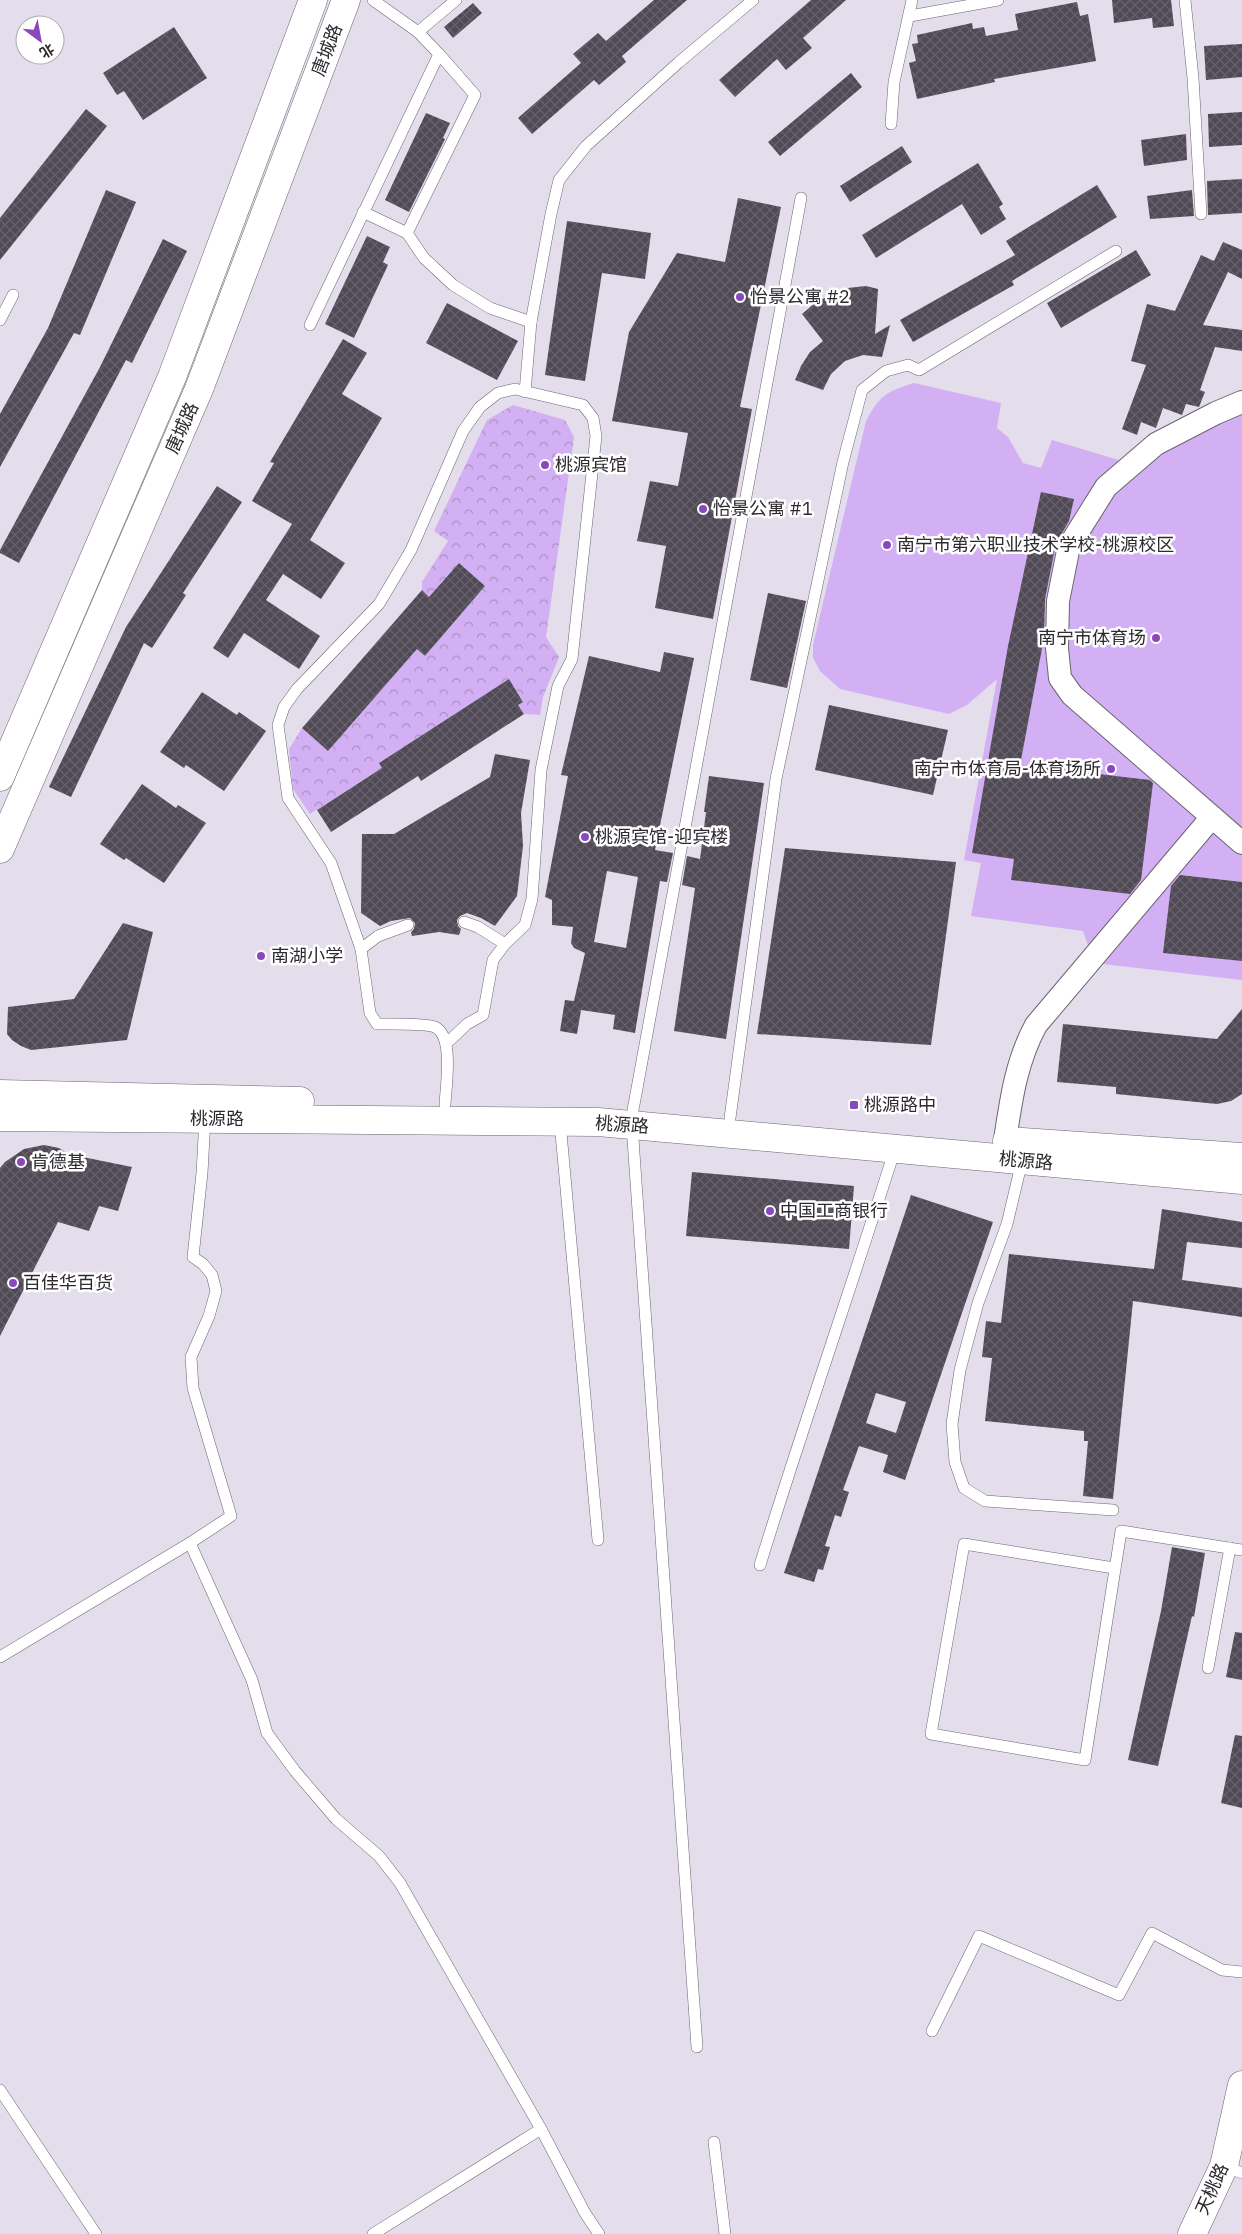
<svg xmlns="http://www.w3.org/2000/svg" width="1242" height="2234" viewBox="0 0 1242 2234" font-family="'IBM Plex Sans','Noto Sans SC',sans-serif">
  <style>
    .park { fill: url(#park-crowns) }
    .pitch { fill: #d2b0f3 }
    .building { fill: url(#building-cross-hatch); fill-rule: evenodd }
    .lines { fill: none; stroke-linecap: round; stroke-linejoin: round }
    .service-casing { stroke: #6b6571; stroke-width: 12 }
    .minor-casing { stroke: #6b6571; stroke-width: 24 }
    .secondary-casing { stroke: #6b6571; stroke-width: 29 }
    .primary-casing { stroke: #6b6571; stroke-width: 29 }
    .service { stroke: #fff; stroke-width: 11 }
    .minor { stroke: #fff; stroke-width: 22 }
    .secondary { stroke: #fff; stroke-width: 28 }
    .primary { stroke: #fff; stroke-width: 28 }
    .poi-dot { fill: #8948bc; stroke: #fff; stroke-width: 2 }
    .labels { text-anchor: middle; stroke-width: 5; stroke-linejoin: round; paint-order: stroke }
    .street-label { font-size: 18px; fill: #2c2a2f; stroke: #fff }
    .poi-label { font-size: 18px; fill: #2c2a2f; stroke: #fff; text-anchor: start }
  </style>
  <defs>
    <pattern id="park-crowns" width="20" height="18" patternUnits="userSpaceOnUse" patternTransform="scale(1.25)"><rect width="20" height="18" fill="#d2b0f3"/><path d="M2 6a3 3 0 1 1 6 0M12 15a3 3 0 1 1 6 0" fill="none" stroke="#ab8fc5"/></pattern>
    <pattern id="building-cross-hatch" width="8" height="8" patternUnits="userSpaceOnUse" patternTransform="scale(1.25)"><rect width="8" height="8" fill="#4f4a55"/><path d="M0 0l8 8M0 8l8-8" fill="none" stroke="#66616b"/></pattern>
  </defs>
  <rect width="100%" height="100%" fill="#e4ddeb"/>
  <path class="park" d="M513,405l52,15 9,17 -28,200 13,20 -16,40 -3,18 -16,-1 -6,-9 5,-4 -14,-22 -130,84 3,5 -72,46 -17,-25 -4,-40 13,-21 26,23 89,-102 8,7 60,-70 -26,-23 -30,34 -7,-7v-8l26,-41 -14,-10 53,-111z"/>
  <path class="pitch" d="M914,383l87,20 -4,25 11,9 15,26 18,5 11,-28 70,21 120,-70v589l-148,-17 -11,-32 -112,-15 10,-53 -17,-3 33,-181 -30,26 -18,9 -109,-25 -20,-18 -7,-13v-13l53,-224c14,-26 20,-29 48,-38z"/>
  <g class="building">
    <path d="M654,0h33l-65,56 4,6 -27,23 -5,-5 -62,54 -14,-16 63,-55 -8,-9 25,-21 8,8z"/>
    <path d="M811,0h35l-43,38 9,10 -26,22 -9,-11 -42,38 -16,-17z"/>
    <path d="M1112,0h59l3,26 -21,2 -1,-10 -38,5z"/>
    <path d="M1077,2l3,14 8,-2 8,47 -102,18 1,3 -78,17 -8,-36 7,-2 -4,-17 6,-1 -1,-8 55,-12 1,6 11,-2 2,9 32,-6 -3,-16z"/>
    <path d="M473,3l9,10 -29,25 -9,-11z"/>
    <path d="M174,27l33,51 -64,42 -19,-29 -7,4 -14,-22z"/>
    <path d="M1242,44v33l-36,3 -2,-34z"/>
    <path d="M851,73l11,14 -82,69 -12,-14z"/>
    <path d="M86,109l21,17 -107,134v-42z"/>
    <path d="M1242,112v33l-33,2 -1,-33z"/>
    <path d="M426,113l24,10 -7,15 2,1 -36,73 -24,-12z"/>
    <path d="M1186,134l1,26 -43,6 -3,-26z"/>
    <path d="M902,146l10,16 -62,40 -10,-16z"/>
    <path d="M978,163l25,41 -4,3 7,12 -25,16 -19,-31 -86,54 -14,-23z"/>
    <path d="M1242,179v34l-34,2 -1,-34z"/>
    <path d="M1097,185l20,32 -105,64 2,4 -101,57 -13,-22 115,-65 -9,-14z"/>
    <path d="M106,190l30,12 -56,133 -6,-2 -74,134v-53l48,-86z"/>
    <path d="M1192,190l2,26 -44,3 -3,-23z"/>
    <path d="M738,198l43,9 -41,200 12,2 -39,210 -58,-11 11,-62 -29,-5 13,-60 28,5 10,-53 -76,-12 17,-89 48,-79 48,9z"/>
    <path d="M567,221l84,12 -6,46 -43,-6 -17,108 -40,-6z"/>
    <path d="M367,236l23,11 -7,15 5,3 -34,73 -29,-14z"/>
    <path d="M163,239l24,12 -55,112 -6,-3 -107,203 -19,-10v-3l100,-183z"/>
    <path d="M1223,242l19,8v29l-14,-7 -25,53 39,5v21l-27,-4 -15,43 5,2 -6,15 -13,-3 -4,11 -19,-7 -7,20 -15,-6 -4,13 -15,-6 24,-64 -15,-4 16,-57 28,7 26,-56 13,6z"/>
    <path d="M1136,250l15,25 -90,53 -14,-25z"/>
    <path d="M866,286l12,3 -3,45 15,-9 -8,32 -19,-2 -18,6 -14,13 -8,16 -28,-10 6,-14 9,-14 13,-11 -21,-27 13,-11 19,-10 14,-5z"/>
    <path d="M447,303l71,38 -21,39 -71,-37z"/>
    <path d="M343,339l24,14 -25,41 40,24 -72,122 35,23 -24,36 -38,-25 -17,26 54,36 -21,33 -55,-36 -16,25 -15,-10 79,-124 -40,-23 22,-38 -4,-1z"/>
    <path d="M217,486l25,16 -59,91 3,2 -34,53 -8,-5 -73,154 -22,-10 77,-160z"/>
    <path d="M1041,492l33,7 -5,22 -13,22 -11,56 -1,39 -24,127 130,15 3,3 -12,97 -11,14 -119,-14 3,-21 -42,-6 36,-207z"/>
    <path d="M459,563l26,23 -60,70 -8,-7 -89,102 -26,-23 120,-138 7,7z"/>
    <path d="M768,593l38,8 -19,87 -37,-8z"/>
    <path d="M664,652l30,6 -39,192 18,3 -6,29 -7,-1 -25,152 -22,-4 2,-14 -34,-5 -4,24 -17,-3 5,-31 9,1 11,-48 -11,-5 -3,-5 2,-16 -21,-2v-25l-7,-3 23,-121 -7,-1 28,-119 71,16zM607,871l31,6 -12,71 -32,-6z"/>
    <path d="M509,679l14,23 -5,3 6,9 -103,67 -3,-5 -87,56 -14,-22 65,-42 -3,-5z"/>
    <path d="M202,692l35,23 2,-3 27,19 -42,60 -38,-26 -2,3 -24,-16z"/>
    <path d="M829,705l119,25 -15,65 -118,-25z"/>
    <path d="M495,754l35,6 -9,53 2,33 -6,50 -22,30 -14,-8 -14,-5 -7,3 -3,4 1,6 3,3 -2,6 -20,-3 -27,4 -1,-4 3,-3 1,-6 -5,-5 -19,3 -11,5 -19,-13 1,-79h32l96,-57z"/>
    <path d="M709,776l55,7 -38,256 -52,-8 21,-143 -13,-3 5,-29 13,3 6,-47h-2z"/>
    <path d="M142,784l34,24 2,-3 28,18 -42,60 -38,-25 -2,2 -24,-16z"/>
    <path d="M785,848l171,14 -25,183 -174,-11z"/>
    <path d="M1180,875l62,7v79l-79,-8 8,-67z"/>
    <path d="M123,923l30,9 -26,108 -96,10 -10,-4 -9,-6 -5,-6 1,-27 66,-8z"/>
    <path d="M1242,1009v85l-11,7 -14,3 -101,-10v-7l-59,-5 6,-58 154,15z"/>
    <path d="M44,1145l15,3 9,6 64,13 -14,44 -19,-5 -10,25 -31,-9 -58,114v-168l5,-6 19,-13z"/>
    <path d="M692,1172l162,14 -5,63 -163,-13z"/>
    <path d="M911,1195l82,27 -88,258 -22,-8 5,-17 -29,-9 -16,44 6,2 -8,25 -6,-2 -10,31 5,1 -7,23 -5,-1 -4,13 -30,-9zM876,1393l30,9 -10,31 -30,-10z"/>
    <path d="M1162,1209l80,13v26l-55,-6 -5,38 60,8v29l-109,-16 -20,198 -30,-3 5,-55h-4v-10l-99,-10 7,-63 -10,-1 4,-36 15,2 8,-69 145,15z"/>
    <path d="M1172,1547l33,6 -11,64 -2,-1 -34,150 -30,-6 33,-149z"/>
    <path d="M1235,1632l7,1v47l-16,-3z"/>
    <path d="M1235,1735l7,1v72l-21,-5z"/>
  </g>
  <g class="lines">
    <g class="service-casing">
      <g id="service">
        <path d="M373,0l45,32"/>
        <path d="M1185,0l8,78 8,136"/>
        <path d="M910,16l88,-16"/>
        <path d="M891,124l3,-42 18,-82"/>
        <path d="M363,212l44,21 17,25 29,27 37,23 41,14"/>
        <path d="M407,233l68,-138 -36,-41"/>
        <path d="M0,320l13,-25"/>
        <path d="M310,325l129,-271 -21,-22 38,-32"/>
        <path d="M525,392l6,-70 20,-108 8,-34 27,-34 92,-83 75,-63"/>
        <path d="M464,922l14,5 27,17"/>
        <path d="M361,949l17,-13 30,-11"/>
        <path d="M445,1104c1,-19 9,-68 -10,-77 -9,-4 -46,-3 -58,-3l-7,-11 -9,-64 -30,-86 -43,-65 -10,-73 6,-18 13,-18 82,-85 32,-54 52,-119 17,-24 18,-14 17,-4 68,16 10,13 3,18 -24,223 -14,27 -17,84 -9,129 -7,26 -20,19 -12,16 -10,55 -16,9 -20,19"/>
        <path d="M633,1110l168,-912"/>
        <path d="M730,1118l46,-339 67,-317 19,-72 24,-19 22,-6 11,5 197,-119"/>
        <path d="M560,1122l38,418"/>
        <path d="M632,1125l65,922"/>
        <path d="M1022,1161l-15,63 -29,79 -18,67 -8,54 3,38 9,26 21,13 128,9"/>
        <path d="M190,1543l41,-27 -38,-128 -2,-31 18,-41 7,-25 -4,-16 -9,-11 -10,-7 9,-84 3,-54"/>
        <path d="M760,1565c43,-139 91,-277 135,-416"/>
        <path d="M1114,1568l-150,-24 -33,190 154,26 36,-229 121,19"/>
        <path d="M0,1657l190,-114 62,137 15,53 28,38 41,48 43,37 21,27 141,246 44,84 14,21"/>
        <path d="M1208,1668l22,-120"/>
        <path d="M932,2031l47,-95 140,59 33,-62 70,37 20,2"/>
        <path d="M0,2090l96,144"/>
        <path d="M714,2142l11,92"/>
        <path d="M1224,2166l18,7"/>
        <path d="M373,2234l168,-105"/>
      </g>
    </g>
    <g class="minor-casing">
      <g id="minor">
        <path d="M1242,402l-26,11 -60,31 -50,43 -37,59 -11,55 -1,47 3,30 12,17 170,148"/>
        <path d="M1005,1140c6,-40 11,-78 31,-115l176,-208"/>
      </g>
    </g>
    <g class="secondary-casing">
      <path id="secondary" d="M1192,2234l32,-68 18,-81"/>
    </g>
    <g class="primary-casing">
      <g id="primary">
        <path d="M0,777l172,-400 141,-377"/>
        <path d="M0,849l199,-460 147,-389"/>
        <path d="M0,1094l300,7"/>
        <path d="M0,1117l598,5 644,58"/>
        <path d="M1007,1141l235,16"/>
      </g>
    </g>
    <use href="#service" class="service"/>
    <use href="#minor" class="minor"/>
    <use href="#secondary" class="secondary"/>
    <use href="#primary" class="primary"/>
  </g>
  <g class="poi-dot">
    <circle cx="740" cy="297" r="5"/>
    <circle cx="545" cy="465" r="5"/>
    <circle cx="703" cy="509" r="5"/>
    <circle cx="887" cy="545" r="5"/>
    <circle cx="1156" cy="638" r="5"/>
    <circle cx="1111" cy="769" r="5"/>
    <circle cx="585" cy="837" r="5"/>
    <circle cx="261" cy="956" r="5"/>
    <rect x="849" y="1100" width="10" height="10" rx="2.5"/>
    <circle cx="21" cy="1162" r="5"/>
    <circle cx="770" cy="1211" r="5"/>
    <circle cx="13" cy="1283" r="5"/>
  </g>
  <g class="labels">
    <g class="street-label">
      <text transform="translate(327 50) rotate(-69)" y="6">唐城路</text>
      <text transform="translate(182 428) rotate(-66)" y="6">唐城路</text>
      <text x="217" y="1125">桃源路</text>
      <text transform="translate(622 1125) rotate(4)" y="6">桃源路</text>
      <text transform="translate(1026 1161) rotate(5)" y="6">桃源路</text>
      <text transform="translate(1212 2189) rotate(-66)" y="6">天桃路</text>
    </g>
    <g class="poi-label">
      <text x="750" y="303">怡景公寓 #2</text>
      <text x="555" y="471">桃源宾馆</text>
      <text x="713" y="515">怡景公寓 #1</text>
      <text x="897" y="551">南宁市第六职业技术学校-桃源校区</text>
      <text x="1146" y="644" text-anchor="end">南宁市体育场</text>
      <text x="1101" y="775" text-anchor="end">南宁市体育局-体育场所</text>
      <text x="595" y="843">桃源宾馆-迎宾楼</text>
      <text x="271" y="962">南湖小学</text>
      <text x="864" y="1111">桃源路中</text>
      <text x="31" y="1168">肯德基</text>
      <text x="780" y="1217">中国工商银行</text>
      <text x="23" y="1289">百佳华百货</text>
    </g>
  </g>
  <g transform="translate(40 40) rotate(148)"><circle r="24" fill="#ffffff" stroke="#abaaac"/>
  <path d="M0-4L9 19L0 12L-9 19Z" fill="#8948bc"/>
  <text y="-8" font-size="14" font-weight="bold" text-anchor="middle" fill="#2c2a2f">北</text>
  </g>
</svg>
